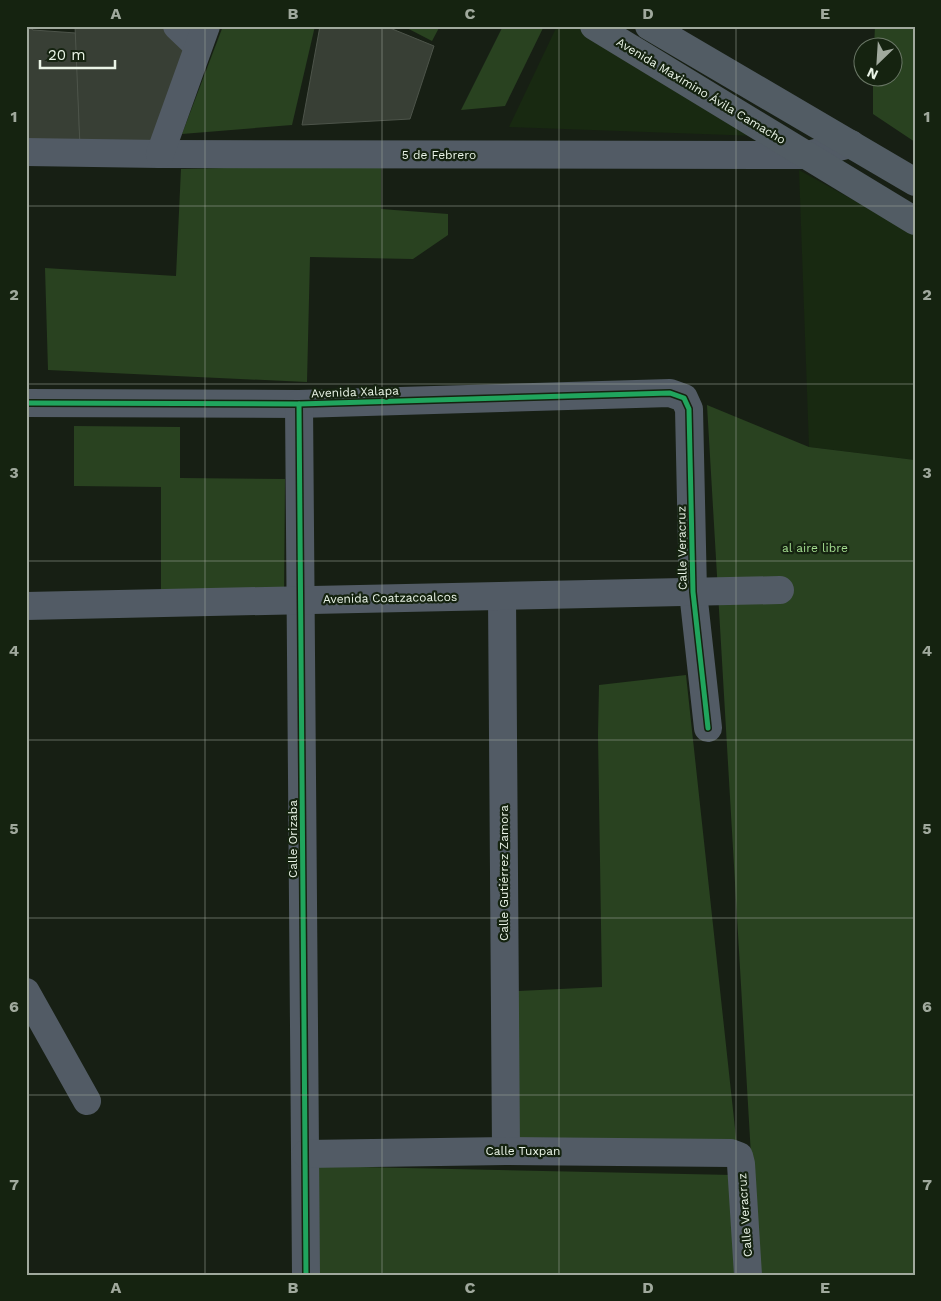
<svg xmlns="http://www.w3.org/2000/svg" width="941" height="1301" viewBox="0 0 941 1301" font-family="'Work Sans',sans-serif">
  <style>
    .built { fill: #182911 }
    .green { fill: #294220 }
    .building { fill: #383f35; stroke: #4d544a }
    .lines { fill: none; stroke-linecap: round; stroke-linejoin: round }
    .street { stroke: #525b65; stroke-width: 28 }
    .primary { stroke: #525c64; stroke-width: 28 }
    .cycleway-casing { stroke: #152310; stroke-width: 8 }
    .cycleway { stroke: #20a55d; stroke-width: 5 }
    .grid { fill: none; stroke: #a0a99d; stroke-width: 1; stroke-opacity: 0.55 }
    .labels { text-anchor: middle; stroke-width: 4.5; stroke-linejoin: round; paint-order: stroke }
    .street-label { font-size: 12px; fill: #eaf4e7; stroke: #152310 }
    .park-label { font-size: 12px; fill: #a3db8f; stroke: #152310 }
    .neatline { fill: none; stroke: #a0a99d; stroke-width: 2 }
    .grid-label { font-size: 16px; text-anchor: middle; font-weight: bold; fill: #a0a99d }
  </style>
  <rect width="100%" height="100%" fill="#171f14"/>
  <g class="built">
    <path d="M557,26h25l175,110 -248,-9z"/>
    <path d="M799,170l116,64v226l-106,-13z"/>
  </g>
  <g class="green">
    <path d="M223,26h92l-23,99 -110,9z"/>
    <path d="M403,26h37l-8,15z"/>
    <path d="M503,26h41l-39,80 -44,4z"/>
    <path d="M875,26h40v116l-42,-28v-36h21v-30l-20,-1z"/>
    <path d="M381,164v45l67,5v21l-35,24 -103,-2 -3,125 -259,-12 -3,-102 131,8 5,-107z"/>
    <path d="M707,405l102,42 106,13v815h-157z"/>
    <path d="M74,426l106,1v51l105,1 -1,121 -123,-1v-112l-87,-1z"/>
    <path d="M686,675l51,472 -233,-1 -7,-154 105,-5 -4,-252 1,-50z"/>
    <path d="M315,1166l418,9 6,100h-424z"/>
  </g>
  <g class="building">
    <path d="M26,26h2l5,4 43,3 4,114 -54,-2z"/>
    <path d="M75,26h91l25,22 -36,100 -75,-1z"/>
    <path d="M320,26h65l49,20 -24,73 -108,6z"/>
  </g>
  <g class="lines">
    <g class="street">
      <path d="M177,26l21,20"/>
      <path d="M26,152l134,2 647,1 44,-11"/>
      <path d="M160,154l46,-128"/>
      <path d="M26,403l273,1 371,-11 14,5 5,11 4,183 15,136"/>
      <path d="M299,404l7,871"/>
      <path d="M502,596l4,555"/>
      <path d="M26,606l754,-16"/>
      <path d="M26,992l61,109"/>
      <path d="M306,1154l200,-3 225,2 8,3 2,8 7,111"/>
    </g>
    <g class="primary">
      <path d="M594,26l321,195"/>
      <path d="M649,26l266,156"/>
    </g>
    <g class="cycleway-casing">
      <g id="cycleway">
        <path d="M26,403l273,1 371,-11 14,5 5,11 4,183 15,136"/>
        <path d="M299,404l7,871"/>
      </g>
    </g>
    <use href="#cycleway" class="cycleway"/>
  </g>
  <path class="grid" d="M205,26v1249M382,26v1249M559,26v1249M736,26v1249M26,206h889M26,384h889M26,561h889M26,740h889M26,918h889M26,1095h889"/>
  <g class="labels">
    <g class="street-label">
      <text transform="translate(701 91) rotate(31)" y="4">Avenida Maximino Ávila Camacho</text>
      <text x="439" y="159">5 de Febrero</text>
      <text transform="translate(355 392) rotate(-2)" y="4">Avenida Xalapa</text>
      <text transform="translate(682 548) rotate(-91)" y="4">Calle Veracruz</text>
      <text transform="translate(390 598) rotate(-1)" y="4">Avenida Coatzacoalcos</text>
      <text transform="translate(293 839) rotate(-90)" y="4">Calle Orizaba</text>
      <text transform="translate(504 873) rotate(-90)" y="4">Calle Gutiérrez Zamora</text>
      <text x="523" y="1155">Calle Tuxpan</text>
      <text transform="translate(745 1215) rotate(-94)" y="4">Calle Veracruz</text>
    </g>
    <g class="park-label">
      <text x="815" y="552">al aire libre</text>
    </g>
  </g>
  <rect width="941" height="1301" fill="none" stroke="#152310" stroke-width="55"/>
  <g transform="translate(878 62) rotate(205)"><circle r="24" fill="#152310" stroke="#6a7766"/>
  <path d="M0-4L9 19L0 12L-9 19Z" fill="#a0a99d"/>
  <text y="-8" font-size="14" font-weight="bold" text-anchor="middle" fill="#eaf4e7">N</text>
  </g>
  <path d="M40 60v8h75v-8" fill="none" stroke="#eaf4e7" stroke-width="2.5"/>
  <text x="48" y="60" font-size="15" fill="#eaf4e7" stroke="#152310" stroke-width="4" paint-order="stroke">20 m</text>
  <rect x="28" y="28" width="886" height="1246" class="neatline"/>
  <g class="grid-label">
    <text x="116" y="19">A</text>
    <text x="293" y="19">B</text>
    <text x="470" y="19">C</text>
    <text x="648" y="19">D</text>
    <text x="825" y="19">E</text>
    <text x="14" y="122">1</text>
    <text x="927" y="122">1</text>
    <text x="14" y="300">2</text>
    <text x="927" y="300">2</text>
    <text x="14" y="478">3</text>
    <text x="927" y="478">3</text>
    <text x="14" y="656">4</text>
    <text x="927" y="656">4</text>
    <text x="14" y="834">5</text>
    <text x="927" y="834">5</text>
    <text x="14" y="1012">6</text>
    <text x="927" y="1012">6</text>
    <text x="14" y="1190">7</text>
    <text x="927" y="1190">7</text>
    <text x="116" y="1293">A</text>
    <text x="293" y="1293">B</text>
    <text x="470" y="1293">C</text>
    <text x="648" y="1293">D</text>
    <text x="825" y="1293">E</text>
  </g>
</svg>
